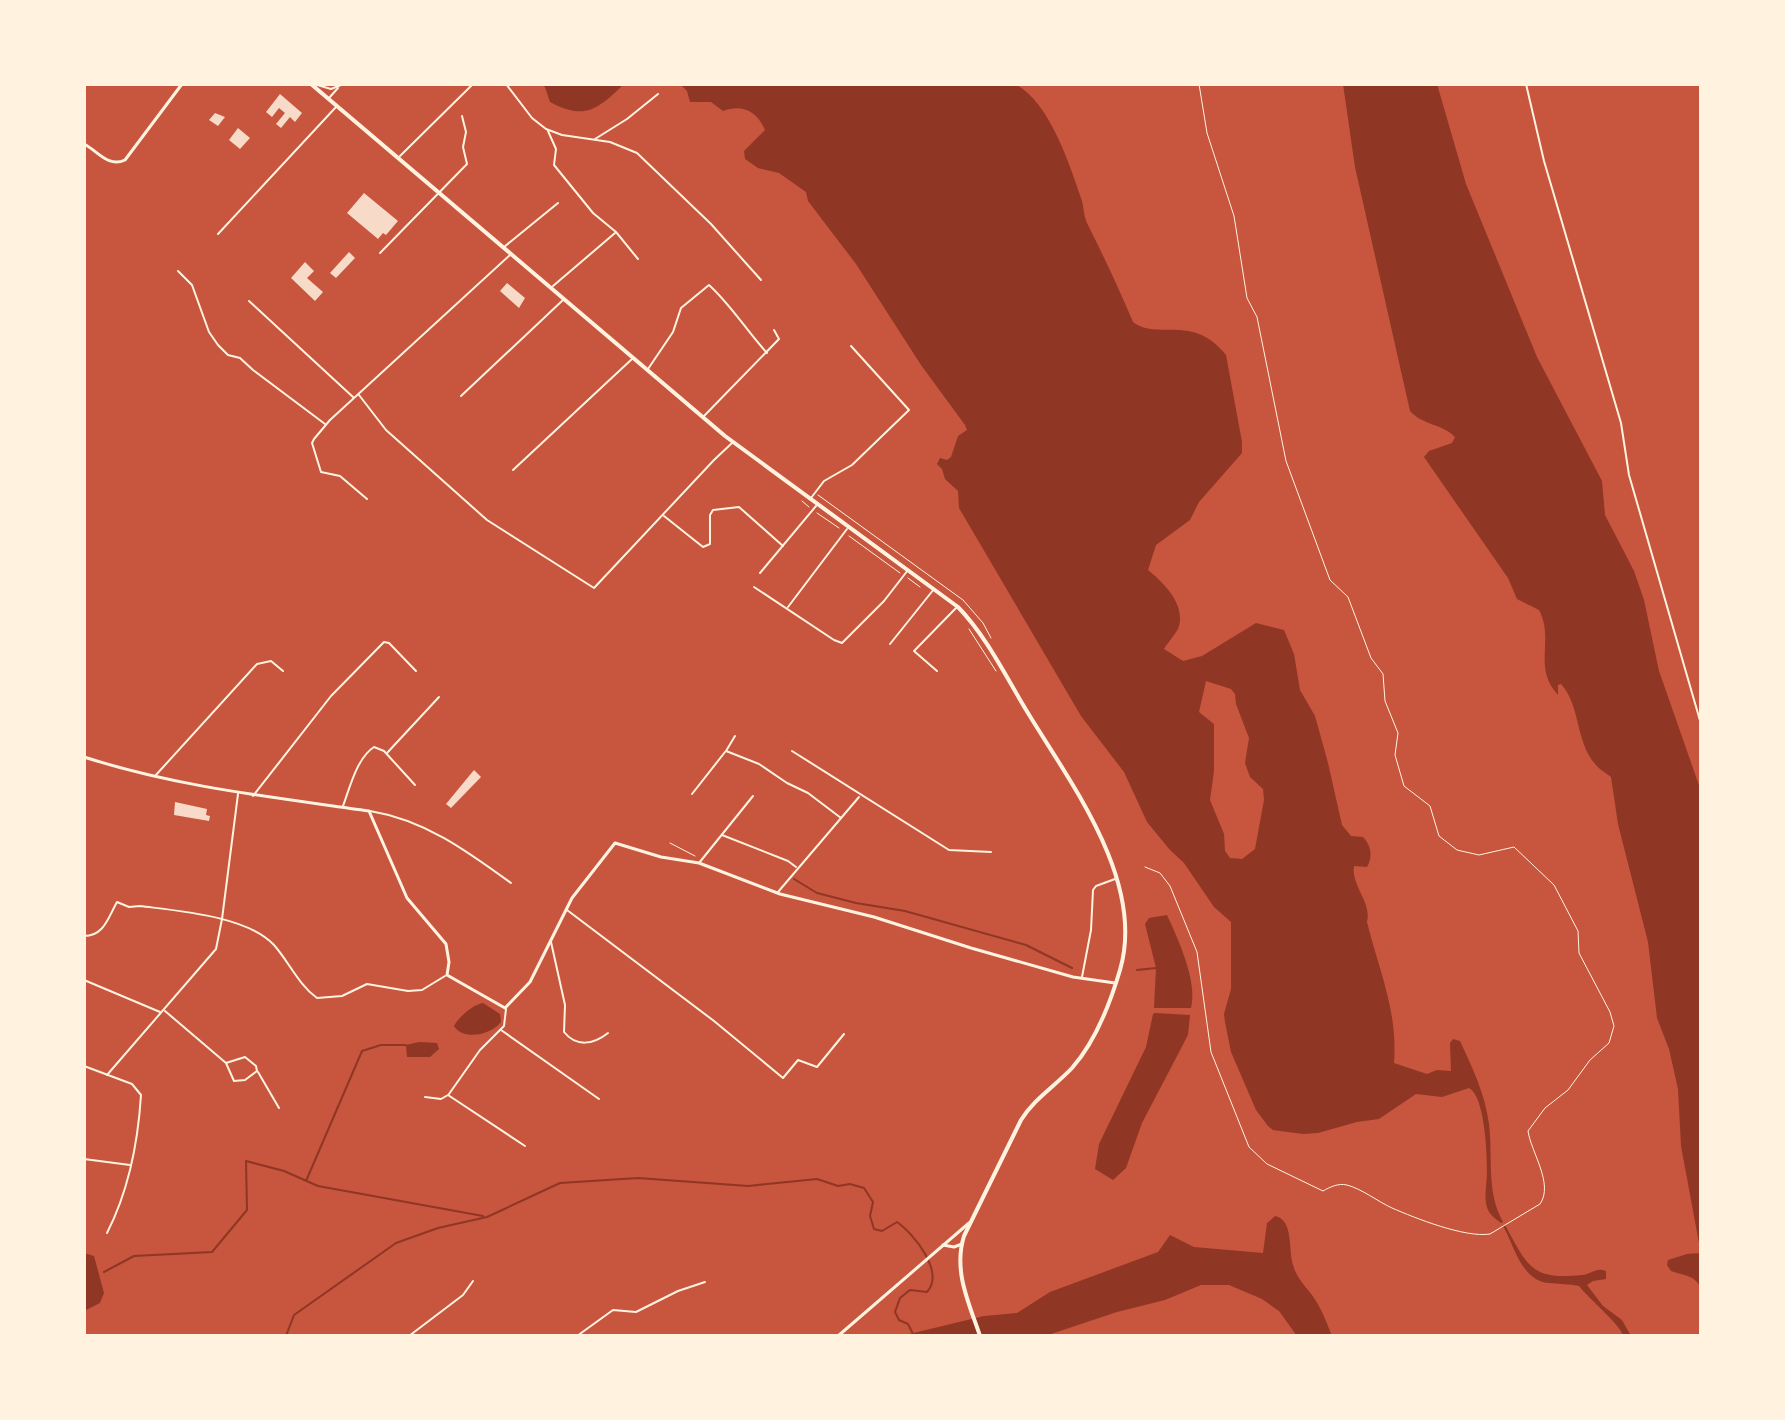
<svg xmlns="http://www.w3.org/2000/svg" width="1785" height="1420" viewBox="0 0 1785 1420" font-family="Poppins,sans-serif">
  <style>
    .water { fill: #8f3625; fill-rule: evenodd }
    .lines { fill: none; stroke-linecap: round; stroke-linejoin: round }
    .stream { stroke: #8f3625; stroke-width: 2 }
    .building { fill: #f7dbc8 }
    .path { stroke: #fff3e0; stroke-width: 1 }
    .minor { stroke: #fff3e0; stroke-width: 2 }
    .tertiary { stroke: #fff3e0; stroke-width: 3 }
    .secondary { stroke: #fff3e0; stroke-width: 3 }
    .primary { stroke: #fff3e0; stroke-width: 4 }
  </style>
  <rect width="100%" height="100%" fill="#c8553d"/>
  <g class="water">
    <path d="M539,84h85c-26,25 -39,37 -74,18l-5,-15z"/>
    <path d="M680,84h335c35,18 55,82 67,117 2,8 2,17 6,24 16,32 31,64 45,97 25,19 60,-9 93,33l16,87v11l-43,49 -9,18 -34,25 -8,25c16,13 37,34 31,56 -2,7 -11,16 -15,23l19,12 19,-5 54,-33 28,7 10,24 6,36 15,26 13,47 14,62 9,11 12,1c8,8 10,20 4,30l-13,-1c-3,20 18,36 13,56 12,49 31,89 27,141l33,11 10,-4 14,1 -1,-28 3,-4 7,2c13,28 25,53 29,83 4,34 -3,68 14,98l-2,1c-5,-4 -10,-7 -13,-13 -5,-11 -1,-26 -1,-38 0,-18 -2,-76 -18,-84l-27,9 -26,-3 -37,25 -22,3 -39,11 -15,1 -30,-4 -5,-4 -12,-16 -25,-58 -6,-30 -1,-8 7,-25v-67l-17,-15 -30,-44 -14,-13 -23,-28 -23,-50 -43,-56 -122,-208 -1,-17 -13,-12 -3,-10 -5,-5 3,-6 7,2 4,-3 7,-21 9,-6 -2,-5 -44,-60 -65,-101 -48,-63 -2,-9 -27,-19 -21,-5 -13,-9 -1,-8 21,-21c-8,-19 -23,-26 -42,-19l-12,-9h-21l-3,-11zM1206,681l25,8 4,5 1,10 13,34 -4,25 5,14 13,12 1,11 -9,49 -13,10 -12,-1 -5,-7 -1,-17 -14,-34 4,-29v-47l-15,-12z"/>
    <path d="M1343,84h94l29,100 71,173 65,124 3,34 29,56 10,29 15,71 42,120v452h-2l-18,-97 -3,-57 -9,-40 -12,-31 -9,-76 -30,-118 -7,-47c-5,-4 -12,-8 -15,-12 -21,-23 -15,-59 -35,-81l-3,1v10c-26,-28 -3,-55 -19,-85l-22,-11 -9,-21 -84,-121 5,-6 23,-8 3,-6c-12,-13 -33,-12 -45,-26l-55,-244z"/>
    <path d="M1167,915c11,24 31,67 24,93h-37l2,-40 -11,-44 4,-6z"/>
    <path d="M483,1003l17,11 1,8c-10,13 -38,19 -47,4 5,-9 18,-21 29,-23z"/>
    <path d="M1155,1013l35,2 -2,20 -46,88 -16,45 -13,12 -18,-11 4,-25 47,-97 7,-33z"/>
    <path d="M419,1042l18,1 2,6 -9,8h-23l-1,-12z"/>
    <path d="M1275,1216c19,4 13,33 18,49 4,15 15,23 23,36 7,11 11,23 16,35h-35l-18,-25 -17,-12 -33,-14h-28l-36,15 -48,12 -72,24h-144l83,-20 33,-3 33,-21 108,-40 12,-17 24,12 69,6 4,-30z"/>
    <path d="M1505,1225c23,42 26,55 77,50 11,-1 13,-8 24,-4v8l-13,2 -6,4 16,21 19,14 9,16h-8c-1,-10 -34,-37 -44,-50 -10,-2 -20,-2 -31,-3 -27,-3 -34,-38 -45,-57z"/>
    <path d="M84,1253l10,3 10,37 -4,10 -14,7 -2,-1z"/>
    <path d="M1701,1253v35c-7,-14 -17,-12 -30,-17l-4,-6 1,-5 19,-6z"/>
  </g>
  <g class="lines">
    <g class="stream">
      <path d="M794,879l23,14 39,10 49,8 121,34 46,23"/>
      <path d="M1137,970l19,-2"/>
      <path d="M306,1181l56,-130 19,-6h25"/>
      <path d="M104,1272l30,-16 78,-4 35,-42 -1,-49 38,10 34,15 165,30"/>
      <path d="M286,1336l8,-21 102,-72 42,-15 49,-11 73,-34 78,-5 110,8 69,-7 21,7 12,-2 14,4 9,14 -3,14 4,13 8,2 15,-9c17,12 48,50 30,70l-17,-2 -10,8 -5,14 4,8 9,4 6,12"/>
    </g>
  </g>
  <g class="building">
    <path d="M280,94l22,19 -7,9 -5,-5 -9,11 -5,-4 9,-11 -6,-5 -7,9 -6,-5z"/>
    <path d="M215,113l10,4 -7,9 -9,-6z"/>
    <path d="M238,128l12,10 -10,11 -11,-9z"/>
    <path d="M364,193l34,28 -12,14 -3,-2 -5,6 -31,-26z"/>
    <path d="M349,252l6,6 -19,20 -6,-5z"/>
    <path d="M305,262l9,9 -7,7 16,14 -8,9 -24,-23z"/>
    <path d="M507,283l18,15 -6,10 -19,-17z"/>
    <path d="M474,770l7,7 -30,31 -5,-4z"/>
    <path d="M175,802l32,7 -1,6 4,1 -1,5 -35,-6z"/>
  </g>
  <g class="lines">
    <g class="path">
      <path d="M818,495l145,105 20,23 8,15"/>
      <path d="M802,501l7,6"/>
      <path d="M817,513l22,15"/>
      <path d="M849,536l51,37"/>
      <path d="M908,578l12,9"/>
      <path d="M969,629l27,42"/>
      <path d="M670,843l25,13"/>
      <path d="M1145,867l15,6 10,13 27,66 14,100 38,95 18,17 56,27c7,-4 15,-8 24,-6 15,4 30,16 45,23 23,10 73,30 98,26l50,-30c14,-20 -9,-52 -12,-73l17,-23 23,-18 22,-30 19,-17 5,-17 -4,-14 -31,-59 -1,-22 -24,-46 -40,-38 -35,8 -22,-5 -18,-14 -9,-30 -26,-20 -9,-31 3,-22 -13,-32 -2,-27 -12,-16 -23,-61 -18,-17 -44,-119 -29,-144 -10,-19 -13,-82 -27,-83 -8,-49"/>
    </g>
    <g class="minor">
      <path d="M314,84l17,5 10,-4"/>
      <path d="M506,84l26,34 14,11 16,6 48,7 27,11 74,71 50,56"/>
      <path d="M1526,84l18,77 77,262 8,52 72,249"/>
      <path d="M329,98l9,-10"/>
      <path d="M548,131l8,18 -2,16 39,48 23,19 22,27"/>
      <path d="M595,139l32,-20 31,-25"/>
      <path d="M400,156l73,-72"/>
      <path d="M218,234l118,-127"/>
      <path d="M504,247l54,-44"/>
      <path d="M380,253l87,-89 -4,-17 3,-15 -4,-16"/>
      <path d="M178,271l14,14 17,47 9,13 10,10 12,3 13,12 72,54"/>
      <path d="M553,286l62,-53"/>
      <path d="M249,301l104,96"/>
      <path d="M648,369l25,-37 8,-24 28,-23c22,20 37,45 58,68"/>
      <path d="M359,395l27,35 101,90 107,68 120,-128 18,-17"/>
      <path d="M461,396l102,-96"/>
      <path d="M704,416l75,-77 -5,-9"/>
      <path d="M513,470l119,-111"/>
      <path d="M811,498l13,-17 28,-16 57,-55 -58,-64"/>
      <path d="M367,499l-27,-23 -19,-4 -9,-29 2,-4 16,-19 180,-165"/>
      <path d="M664,516l39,31 7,-3v-29l3,-5 26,-3 44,39"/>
      <path d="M760,573l56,-67"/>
      <path d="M754,587l80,53 8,3 42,-42 24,-31"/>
      <path d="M788,607l59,-78"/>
      <path d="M890,644l44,-55"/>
      <path d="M937,671l-23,-20 43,-44"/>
      <path d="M735,736l-9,15 33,13 28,19 21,10 33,25"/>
      <path d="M792,751l157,99 42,2"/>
      <path d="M387,753l52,-56"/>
      <path d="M155,776l102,-112 14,-3 12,10"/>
      <path d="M692,794l33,-42"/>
      <path d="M253,796l78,-100 53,-54 5,1 27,28"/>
      <path d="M343,806c7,-19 14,-48 31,-59l10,4 31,34"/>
      <path d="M370,811c55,9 97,40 141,72"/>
      <path d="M722,835l66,26 8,6"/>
      <path d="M699,863l54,-67"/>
      <path d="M778,892l81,-95"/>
      <path d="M567,910l147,111 69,57 15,-18 19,7 27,-33"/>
      <path d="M84,936c20,0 24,-18 33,-34l12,5 11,-1c39,5 107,10 134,39 15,17 24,39 43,53l25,-2 25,-12 41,7 14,-1 23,-14"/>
      <path d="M551,942l14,63 -1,27c12,15 29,13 44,1"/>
      <path d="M1082,977l9,-47 2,-40 3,-4 19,-7"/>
      <path d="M84,980l76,32"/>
      <path d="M165,1011l61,52 8,18 11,-1 12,-9 -1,-5 -11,-9 -19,6"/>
      <path d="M501,1030l98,69"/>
      <path d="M84,1066l48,18 9,11c-3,48 -12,95 -34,138"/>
      <path d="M258,1072l21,36"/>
      <path d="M107,1075l109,-126 6,-30 16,-125"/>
      <path d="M449,1094l31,-44 24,-24 2,-17"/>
      <path d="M425,1097l16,2 7,-4 77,51"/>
      <path d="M84,1159l46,6"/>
      <path d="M409,1336l54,-41 10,-14"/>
      <path d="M443,1336v-1"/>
      <path d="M577,1336l36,-26 23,2 42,-21 27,-9"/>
    </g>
    <path class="tertiary" d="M84,757c93,30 188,40 285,54l38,87 39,46 3,18 -2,13 58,33 25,-26 42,-84 43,-55 46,14 38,6 81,31 94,23 97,31 102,29 42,6"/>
    <g class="secondary">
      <path d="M84,144c14,7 24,24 41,16l57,-76"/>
      <path d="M943,1245l11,2 8,-3"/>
      <path d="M838,1336l131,-113"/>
    </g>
    <path class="primary" d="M311,84l414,352 233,171c29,30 48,70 70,106 43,71 118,169 92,257 -10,34 -24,71 -48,98 -17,18 -38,31 -51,52l-57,116c-11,35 5,67 16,100"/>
  </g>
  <rect width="1785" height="1420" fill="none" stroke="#fff3e0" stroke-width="172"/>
</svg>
